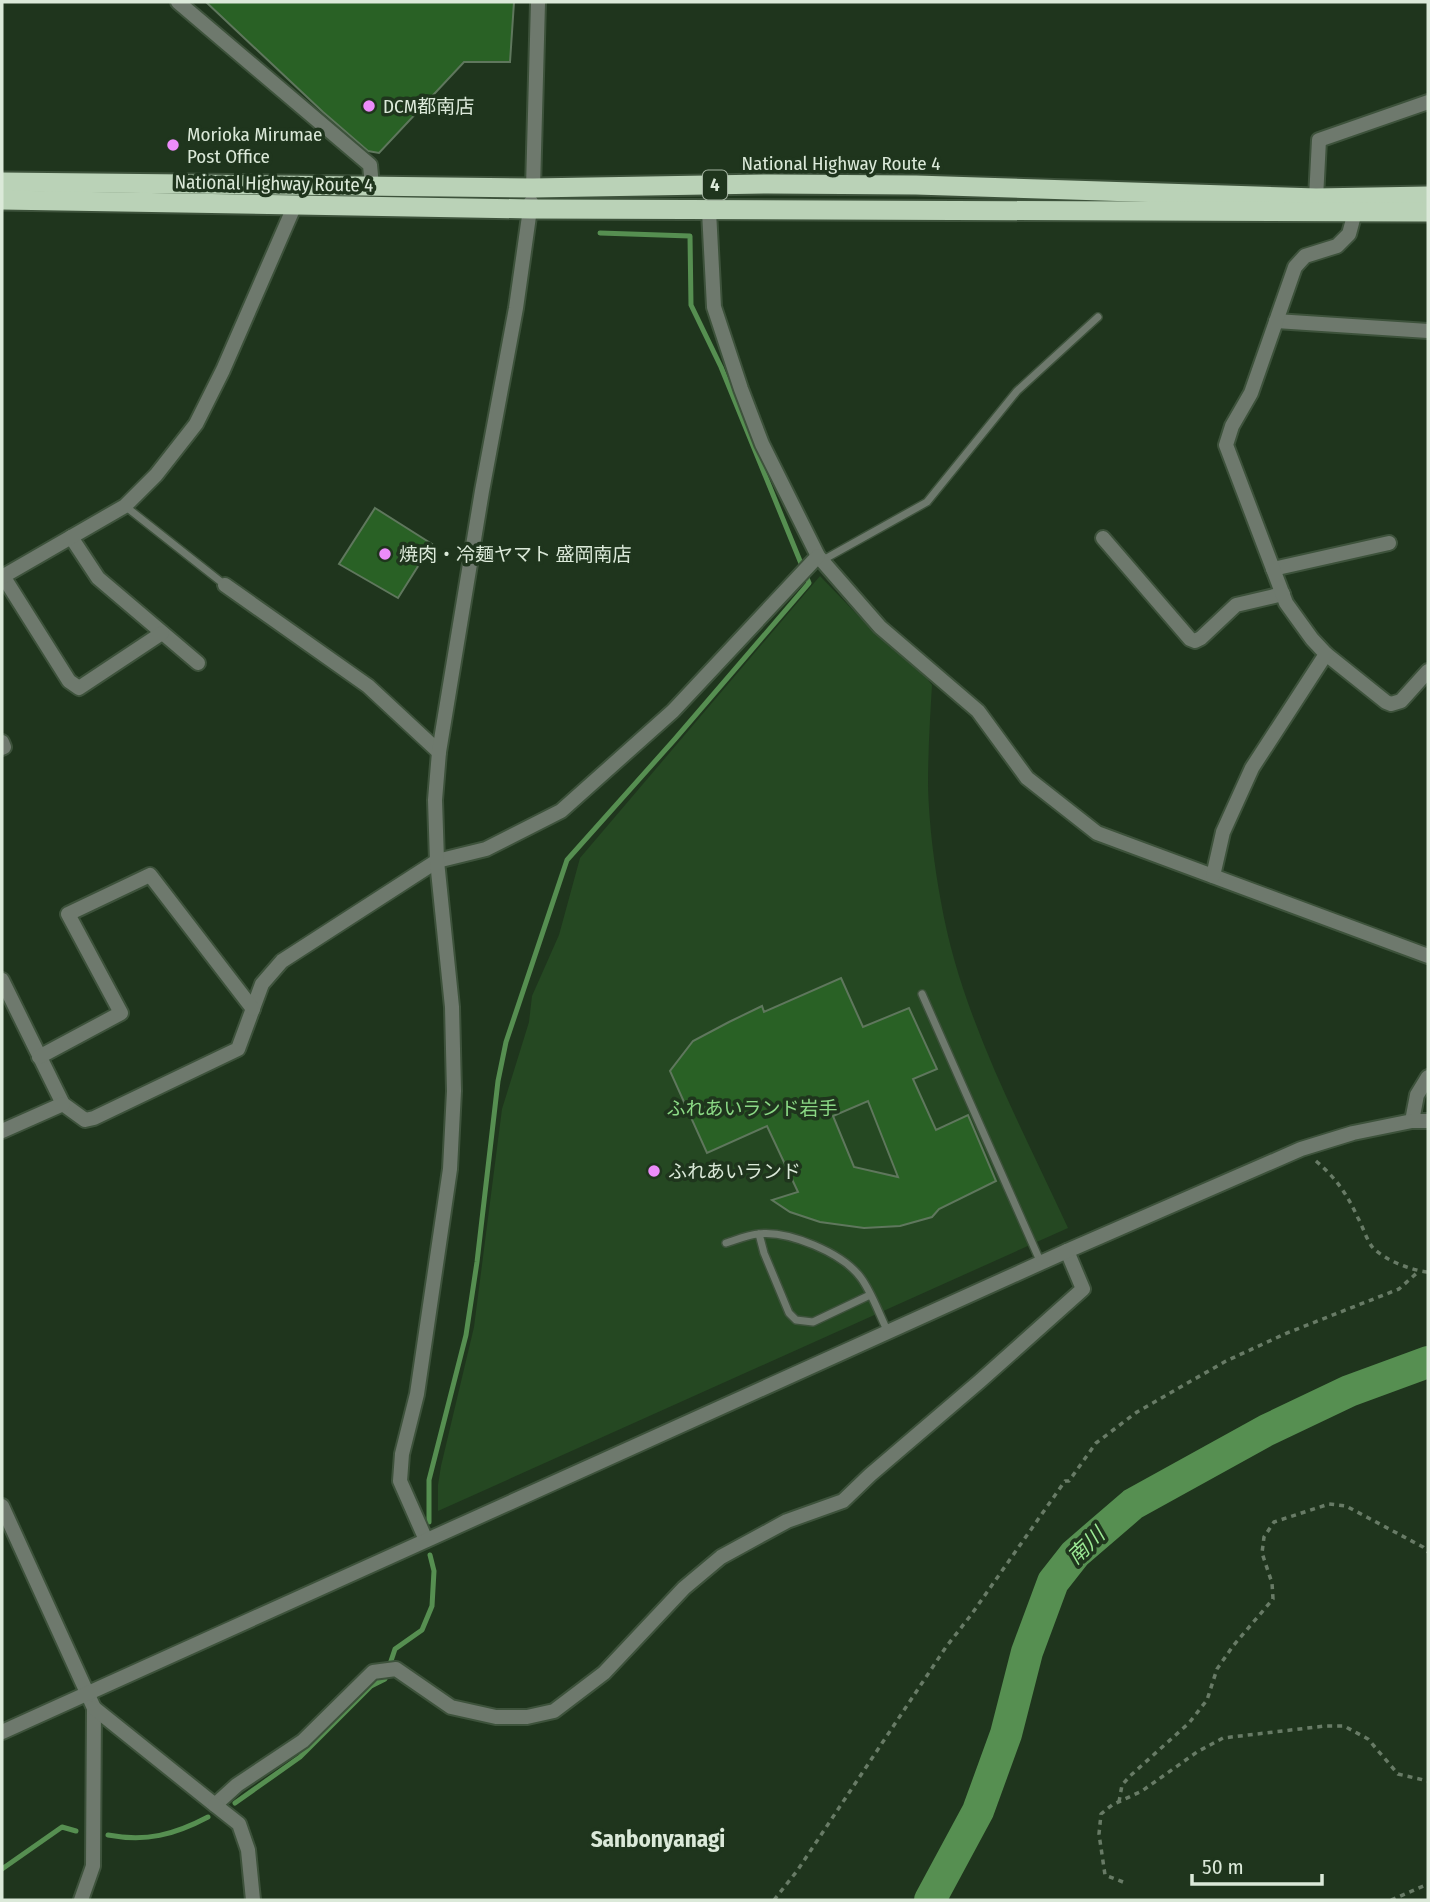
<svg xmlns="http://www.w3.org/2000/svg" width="1430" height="1902" viewBox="0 0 1430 1902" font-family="'Fira Sans Condensed','Noto Sans JP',sans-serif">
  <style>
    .green { fill: #254822 }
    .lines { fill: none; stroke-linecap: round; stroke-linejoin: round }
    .stream { stroke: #568f51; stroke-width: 5 }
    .river { stroke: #568f51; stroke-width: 32 }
    .building { fill: #296125; stroke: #5f775d; stroke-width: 2; fill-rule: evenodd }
    .service-casing { stroke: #3d523b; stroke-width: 10 }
    .minor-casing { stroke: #3d523b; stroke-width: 18 }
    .tertiary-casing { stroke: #3d523b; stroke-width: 18 }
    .trunk-casing { stroke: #3d523b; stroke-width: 23 }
    .path { stroke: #687b66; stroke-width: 3.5; stroke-dasharray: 5 5; stroke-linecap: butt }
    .service { stroke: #6e796d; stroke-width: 7 }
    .minor { stroke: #6e796d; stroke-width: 14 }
    .tertiary { stroke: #6e796d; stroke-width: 14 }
    .trunk { stroke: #bad2b7; stroke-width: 19 }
    .poi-dot { fill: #ec8cfa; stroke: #1f351d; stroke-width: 2.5 }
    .labels { text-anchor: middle; stroke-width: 7; stroke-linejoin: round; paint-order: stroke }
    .shield { fill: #1f351d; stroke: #a3b3a1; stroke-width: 2 }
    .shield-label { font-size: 18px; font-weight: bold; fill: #dbe9d9 }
    .poi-label { font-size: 19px; fill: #dbe9d9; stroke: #1f351d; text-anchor: start }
    .street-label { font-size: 19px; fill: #dbe9d9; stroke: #1f351d }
    .park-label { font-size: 19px; fill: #8bd985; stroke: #1f351d }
    .water-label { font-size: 21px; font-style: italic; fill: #9cea95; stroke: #1f351d }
    .quarter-label { font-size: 23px; font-weight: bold; fill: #dbe9d9; stroke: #1f351d }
  </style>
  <rect width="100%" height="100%" fill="#1f351d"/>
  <path class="green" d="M820,576l56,58 48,41 8,10c-2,33 -4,67 -4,101 1,38 6,78 13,116 20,115 79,221 127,326l-630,283v-26l3,-19 33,-139 28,-218 27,-87 3,-26 27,-61 21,-77z"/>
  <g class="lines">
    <g class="stream">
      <path d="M429,1522v-42l37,-145 11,-73 21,-181 8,-39 61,-182 108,-121 134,-156 -88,-216 -30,-62 -1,-69 -90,-3"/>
      <path d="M235,1803l65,-46 71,-71 14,-7 10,-30 27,-19 10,-24 2,-35 -4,-16"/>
      <path d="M108,1835c38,7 66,0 100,-18"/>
      <path d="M2,1869l60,-42 14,4"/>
    </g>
    <path class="river" d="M930,1900l48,-89 28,-77 21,-82 26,-70 22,-28 58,-50 134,-74 82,-39 79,-29"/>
  </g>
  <g class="building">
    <path d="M206,2h308l-4,60h-46l-85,91 -11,-2 -45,-39z"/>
    <path d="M375,508l57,36 -34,54 -59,-34z"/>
    <path d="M841,978l22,49 46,-19 28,61 -24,10 23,51 32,-15 28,66 -57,28 -7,8 -32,9 -36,2 -44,-6 -30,-10 -18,-12 26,-8 -31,-66 -60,27 -37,-82 23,-30 36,-19 33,-16 2,6zM868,1101l30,76 -44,-10 -21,-51z"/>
  </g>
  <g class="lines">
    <g class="service-casing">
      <g id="service">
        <path d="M125,506l100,79"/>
        <path d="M823,560l104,-58 90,-111 81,-74"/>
        <path d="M922,994l119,269"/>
        <path d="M759,1234l5,19 25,60 7,7 17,2 57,-27"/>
        <path d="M726,1243c10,-3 21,-8 32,-9 30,-4 85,19 103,44 11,15 18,36 27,54"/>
      </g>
    </g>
    <g class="minor-casing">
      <g id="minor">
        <path d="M178,2l192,163 2,21"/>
        <path d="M1316,198l3,-58 109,-38"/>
        <path d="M709,211l5,96 27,82 21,55 56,112 62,71 98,84 49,67 70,55 331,123"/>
        <path d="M1276,321l152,10"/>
        <path d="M71,537l27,41 100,85"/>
        <path d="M1103,538l87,101 5,2 6,-3 35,-33 47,-11"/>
        <path d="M1273,569l116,-26"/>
        <path d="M3,576l66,105 10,7 83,-55"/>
        <path d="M2,577l123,-71 31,-31 40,-51 27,-54 71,-163"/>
        <path d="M225,585l143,101 71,66"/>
        <path d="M1326,654l60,48 5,2 10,-3 27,-30"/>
        <path d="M2,742l2,5 -2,1"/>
        <path d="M1213,876l10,-44 29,-64 74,-114 -14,-15 -26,-36 -60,-158 6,-19 19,-33 44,-126 10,-11 32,-10 12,-12 6,-22"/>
        <path d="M2,980l61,124 22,16 9,-2 144,-69 24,-65 20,-23 155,-100 49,-12 75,-38 112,-100 145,-155"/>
        <path d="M39,1057l82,-44 -53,-99 82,-39 103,134"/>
        <path d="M1412,1121l5,-26 11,-18"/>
        <path d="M2,1131l61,-27"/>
        <path d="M2,1506l92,202 -1,158 -12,34"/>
        <path d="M426,1540l-26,-59 2,-27 15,-60 33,-225 4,-78 -2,-84 -15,-146 -2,-61 4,-48 43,-261 34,-183 15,-106"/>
        <path d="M94,1708l121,97 22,-20 66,-44 70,-69 23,-3 55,38 45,10h31l27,-6 50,-38 80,-85 37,-31 66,-36 56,-20 27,-26 110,-94 103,-92 -16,-38"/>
        <path d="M215,1805l24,19 9,26 5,50"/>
      </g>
    </g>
    <g class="tertiary-casing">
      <g id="tertiary">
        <path d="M533,188l5,-186"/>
        <path d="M2,1732l1065,-481 234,-102 52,-16 59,-12h16"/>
      </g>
    </g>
    <g class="trunk-casing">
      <g id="trunk">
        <path d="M2,182l531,6 236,-4 147,1 400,13 112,-2"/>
        <path d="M2,200l529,9 897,3"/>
      </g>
    </g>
    <g class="path">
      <path d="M1316,1161c20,17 31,33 42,57 5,9 9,23 15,30 14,13 37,22 55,24"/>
      <path d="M1119,1802l3,-17 8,-9 59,-53 18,-23 10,-31 16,-23 40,-47 -1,-16 -10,-30 2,-16 10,-15 55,-18 17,2 77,41 5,5"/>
      <path d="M1123,1882l-18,-7 -6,-41 2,-20 11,-9 30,-14 55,-39 26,-14 102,-12h19l24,13 30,35 30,7"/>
      <path d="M774,1900l23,-29 149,-224 25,-32 94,-134h4l27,-38 41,-31 89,-51 61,-28 112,-44 20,-18"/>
      <path d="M1391,1900l37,-16"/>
    </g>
    <use href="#service" class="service"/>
    <use href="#minor" class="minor"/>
    <use href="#tertiary" class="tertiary"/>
    <use href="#trunk" class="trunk"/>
  </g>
  <g class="poi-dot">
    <circle cx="369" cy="106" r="7"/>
    <circle cx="173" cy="145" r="7"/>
    <circle cx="385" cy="554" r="7"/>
    <circle cx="654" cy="1171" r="7"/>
  </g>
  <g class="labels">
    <rect class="shield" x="703" y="170.5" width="24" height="29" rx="5"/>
    <g class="shield-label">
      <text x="715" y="191">4</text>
    </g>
    <g class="poi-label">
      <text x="383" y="113">DCM都南店</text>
      <text x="187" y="141">Morioka Mirumae<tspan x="187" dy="22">Post Office</tspan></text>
      <text x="399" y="561">焼肉・冷麺ヤマト 盛岡南店</text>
      <text x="668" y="1178">ふれあいランド</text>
    </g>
    <g class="street-label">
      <text x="841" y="170">National Highway Route 4</text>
      <text transform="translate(274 183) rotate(1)" y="7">National Highway Route 4</text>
    </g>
    <g class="park-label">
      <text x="752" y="1115">ふれあいランド岩手</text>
    </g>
    <g class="water-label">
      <text transform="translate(1086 1546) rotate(-44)" y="7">南川</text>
    </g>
    <g class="quarter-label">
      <text x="658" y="1847">Sanbonyanagi</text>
    </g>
  </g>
  <rect width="1430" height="1902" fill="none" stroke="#dbe9d9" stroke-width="7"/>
  <path d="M1192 1874v10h130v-10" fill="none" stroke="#dbe9d9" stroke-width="3.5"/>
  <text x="1202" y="1874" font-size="21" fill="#dbe9d9" stroke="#1f351d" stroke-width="5" paint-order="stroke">50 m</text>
</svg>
